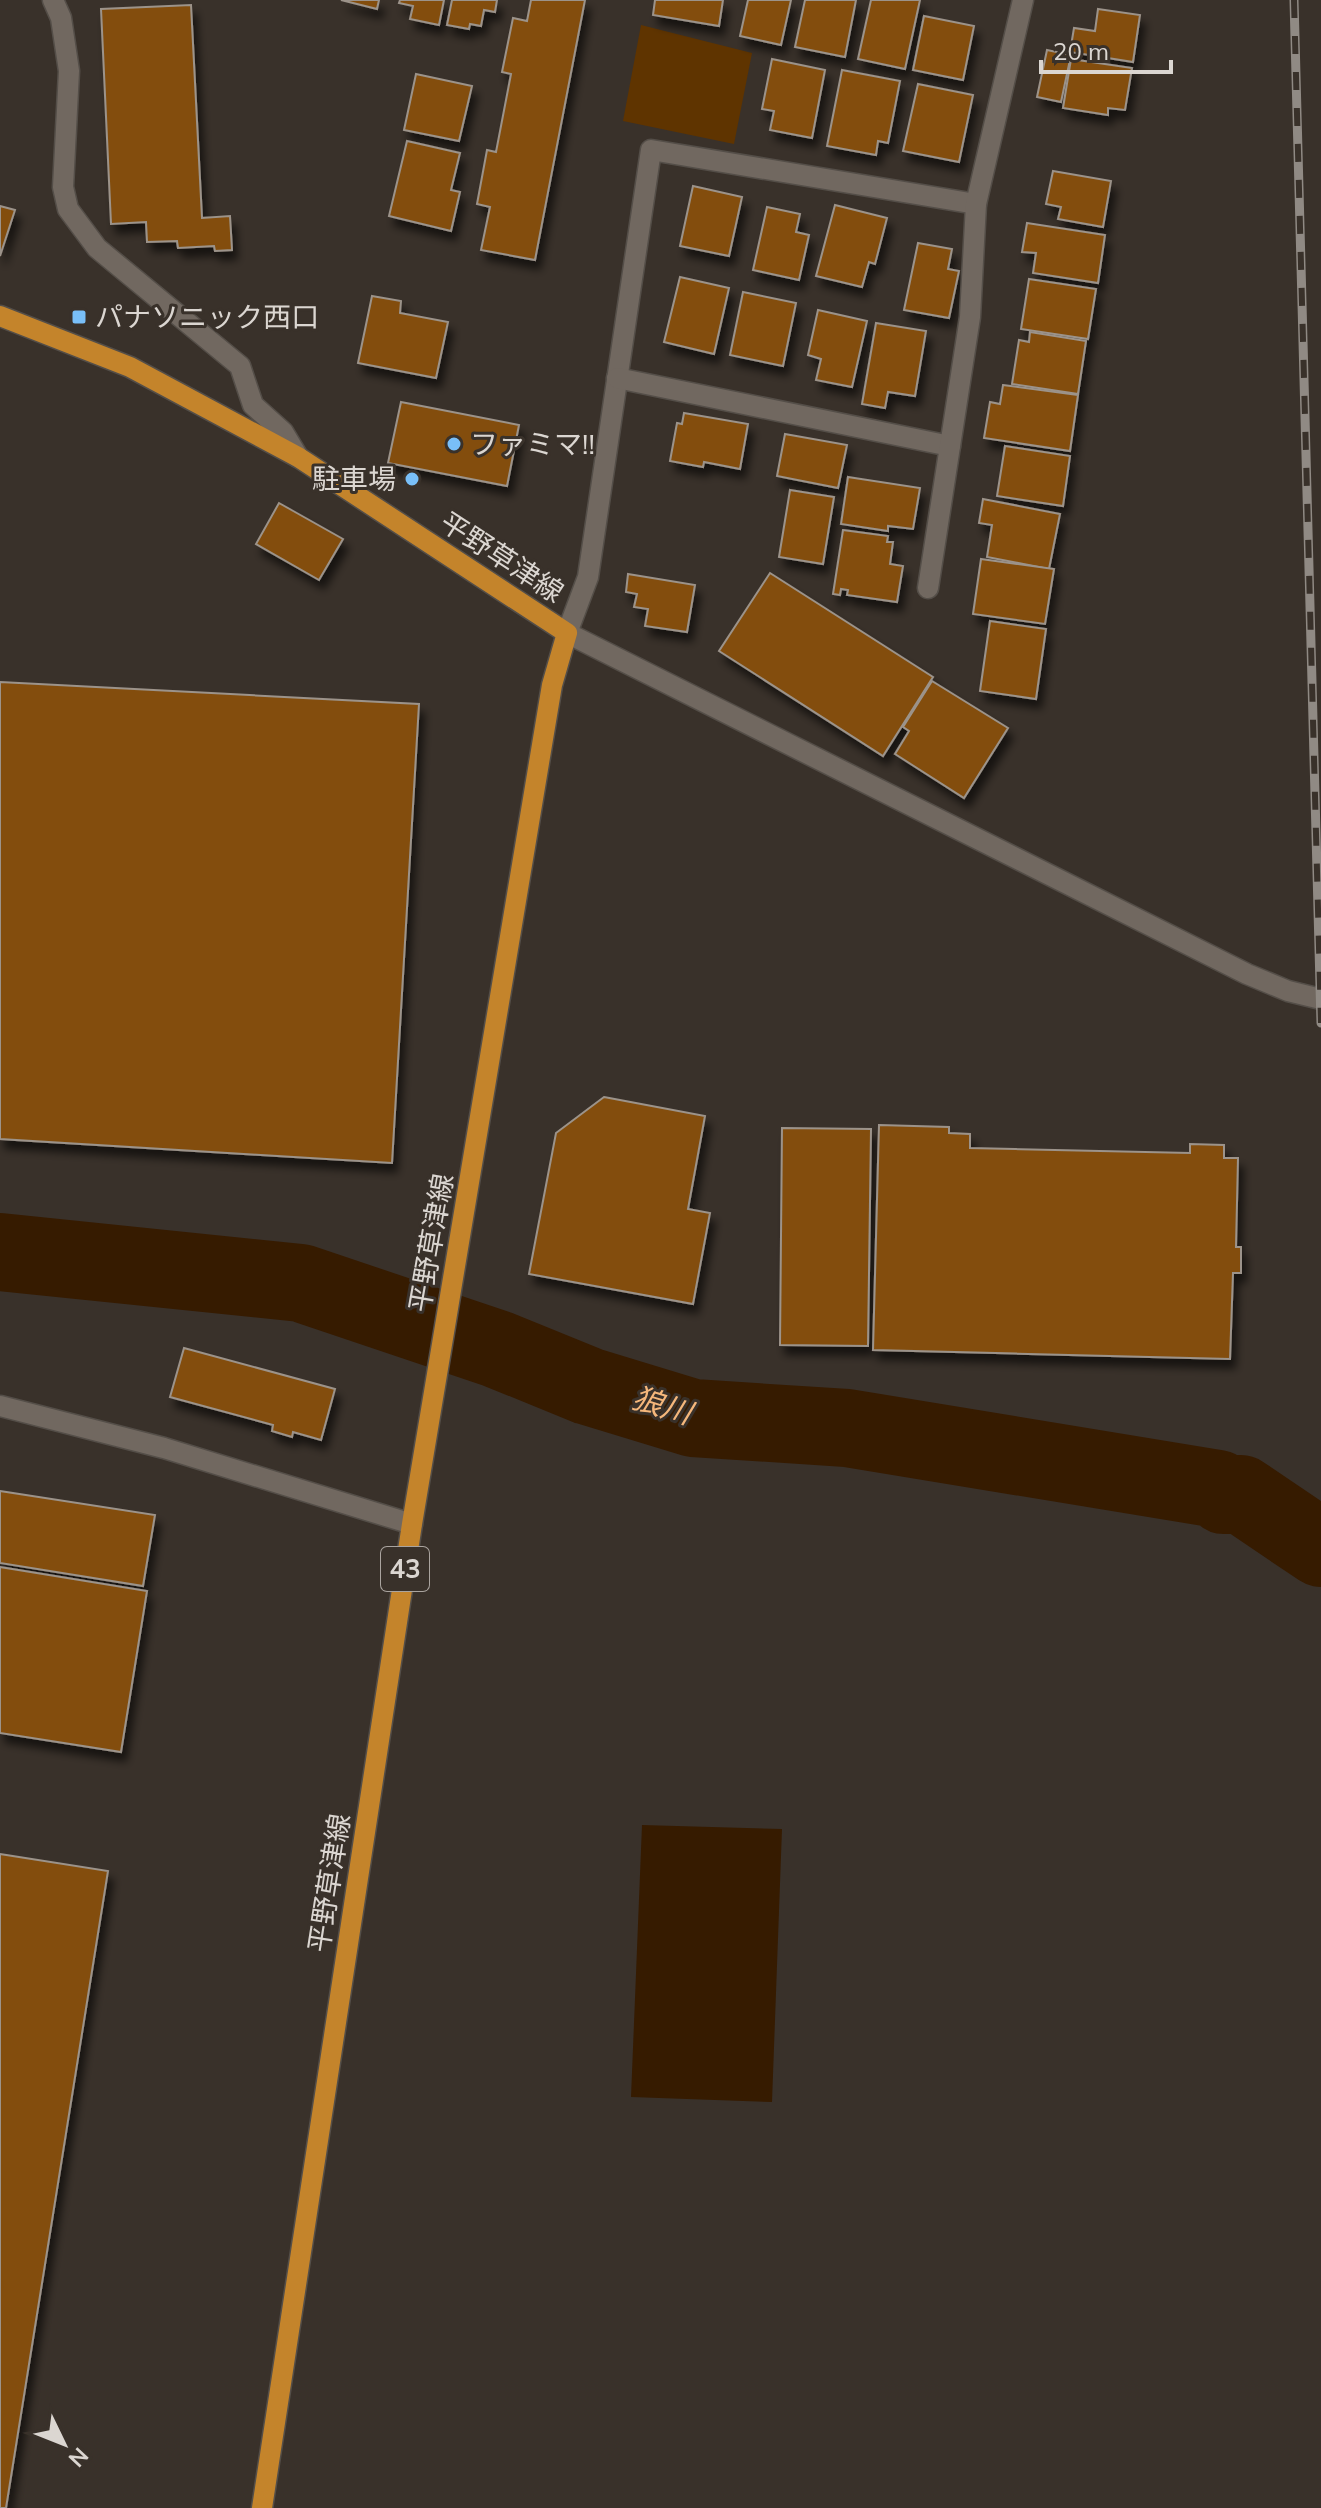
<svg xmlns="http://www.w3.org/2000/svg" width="1321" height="2508" viewBox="0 0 1321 2508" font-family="Mulish,'Noto Sans JP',sans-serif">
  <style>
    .green { fill: #5f3400 }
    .water { fill: #361b00 }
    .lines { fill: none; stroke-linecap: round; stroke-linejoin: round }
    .river { stroke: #361b00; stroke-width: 78 }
    .building { fill: #834e0e; stroke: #9c938a; stroke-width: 2; filter: url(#shadow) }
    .minor-casing { stroke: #544e48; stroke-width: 23 }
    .major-casing { stroke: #544e48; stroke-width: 23 }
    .minor { stroke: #716860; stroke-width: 20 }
    .major { stroke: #c4842b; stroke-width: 20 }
    .rail-casing { stroke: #908a84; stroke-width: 9 }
    .rail { stroke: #39312a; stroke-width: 6; stroke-dasharray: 18; stroke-linecap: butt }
    .poi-dot { fill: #79bff8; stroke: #39312a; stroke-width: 3 }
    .labels { text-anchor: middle; stroke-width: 6; stroke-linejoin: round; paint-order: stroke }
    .shield { fill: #39312a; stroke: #aaa49f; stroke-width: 2 }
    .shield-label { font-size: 26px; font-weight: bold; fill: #dbd6d1 }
    .poi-label { font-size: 28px; fill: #dbd6d1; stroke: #39312a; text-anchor: start }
    .street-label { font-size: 28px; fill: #dbd6d1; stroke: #39312a }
    .water-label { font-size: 30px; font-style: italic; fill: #f5b77b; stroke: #39312a }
  </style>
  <defs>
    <filter id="shadow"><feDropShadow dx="5" dy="9" stdDeviation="4" flood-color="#0009"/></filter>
  </defs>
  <rect width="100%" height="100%" fill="#39312a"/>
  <path class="green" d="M641,25l111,28 -18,91 -111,-23z"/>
  <path class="water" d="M642,1825l140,4 -10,273 -141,-5z"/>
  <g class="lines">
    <path class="river" d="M0,1252l301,31 196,66 91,37 105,32 154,10 371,61 6,6 17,-1 80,54"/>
  </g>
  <g class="building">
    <path d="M341,0h38l-2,9z"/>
    <path d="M400,0h44l-5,25 -29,-6 3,-13 -14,-3z"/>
    <path d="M452,0h45l-2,12 -11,-2 -3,16 -11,-2 -1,5 -22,-4z"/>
    <path d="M531,0h54l-50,260 -54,-10 9,-43 -13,-3 10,-54 9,2 15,-78 -9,-2 11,-54 14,3z"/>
    <path d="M655,0h68l-4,26 -66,-11z"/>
    <path d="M748,0h43l-10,45 -41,-9z"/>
    <path d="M805,0h51l-11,57 -50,-10z"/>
    <path d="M871,0h49l-15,69 -47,-10z"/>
    <path d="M191,5l11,213 28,-2 2,34 -17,1 -1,-5 -36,2 -1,-7 -30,1 -1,-20 -35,2 -10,-215z"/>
    <path d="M1098,9l42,6 -7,47 -63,-10 4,-24 21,3z"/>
    <path d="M924,16l50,10 -11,54 -50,-10z"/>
    <path d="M1047,50l24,5 -10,47 -24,-5z"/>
    <path d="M772,59l53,11 -13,68 -42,-8 4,-19 -12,-2z"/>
    <path d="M1071,59l61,9 -7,42 -17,-2v7l-45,-7z"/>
    <path d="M842,70l58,11 -12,62 -10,-2 -2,14 -49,-9z"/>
    <path d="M416,74l56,12 -13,55 -55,-11z"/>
    <path d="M918,84l55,11 -14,67 -56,-11z"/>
    <path d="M407,141l53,12 -9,37 9,2 -9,39 -62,-15z"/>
    <path d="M1053,171l58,10 -8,46 -45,-8 3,-12 -15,-3z"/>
    <path d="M693,186l49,11 -13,59 -49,-10z"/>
    <path d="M835,205l52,13 -12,46 -6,-2 -7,25 -46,-11z"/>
    <path d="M0,206l15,4 -15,46z"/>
    <path d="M767,207l33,7 -4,18 13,3 -10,45 -46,-10z"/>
    <path d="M1027,223l78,12 -7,48 -65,-10 3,-20 -14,-1z"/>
    <path d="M918,243l34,6 -4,20 11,2 -10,47 -45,-8z"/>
    <path d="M680,277l49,11 -15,66 -50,-12z"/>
    <path d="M1029,279l67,10 -8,50 -67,-10z"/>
    <path d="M743,292l53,11 -13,63 -53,-11z"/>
    <path d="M372,296l29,5 -1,12 48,9 -12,56 -78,-15z"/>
    <path d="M818,310l49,11 -15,66 -36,-7 5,-21 -13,-4z"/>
    <path d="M876,323l50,8 -11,65 -27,-4 -3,16 -23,-4z"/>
    <path d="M1030,332l56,9 -8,53 -66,-10 7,-44 10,2z"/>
    <path d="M1003,385l75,10 -8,56 -86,-13 6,-36 10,2z"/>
    <path d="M401,402l118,23 -12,61 -119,-23z"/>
    <path d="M684,413l64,11 -8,45 -36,-7 -1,5 -33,-6 7,-38 5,1z"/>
    <path d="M785,434l62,11 -9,43 -61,-12z"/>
    <path d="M1005,446l65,10 -7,50 -66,-10z"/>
    <path d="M848,477l72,11 -7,41 -25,-3v5l-47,-7z"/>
    <path d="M790,490l44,7 -11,67 -44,-7z"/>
    <path d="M983,499l77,15 -11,55 -62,-12 5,-32 -13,-2z"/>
    <path d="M279,503l64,36 -24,41 -63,-36z"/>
    <path d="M843,530l45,6 -1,6h6l-3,22 13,2 -6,36 -50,-7 1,-5 -7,-1 -1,6 -7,-1z"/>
    <path d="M981,559l73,10 -9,55 -72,-10z"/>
    <path d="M770,573l163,104 -50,79 -164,-105z"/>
    <path d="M628,574l67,11 -8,47 -42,-6 3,-17 -14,-2 3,-13 -11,-2z"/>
    <path d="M990,621l56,8 -10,70 -56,-8z"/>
    <path d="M932,681l76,47 -44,70 -69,-44 14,-23 -6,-4z"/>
    <path d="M0,682l419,22 -27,459 -392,-24z"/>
    <path d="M604,1097l101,19 -17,93 22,4 -17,91 -164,-30 27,-141z"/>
    <path d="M879,1125l70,2v6l21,1v14l220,5v-9l34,1v13h14l-2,89h5v26h-8l-3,86 -357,-9z"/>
    <path d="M782,1128l89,1 -3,217 -88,-1z"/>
    <path d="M184,1348l151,41 -14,51 -28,-8 -1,5 -20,-6 1,-6 -103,-28z"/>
    <path d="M0,1491l155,24 -12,71 -143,-23z"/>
    <path d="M0,1567l147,24 -26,161 -121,-19z"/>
    <path d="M0,1854l108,17 -102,637h-6z"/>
  </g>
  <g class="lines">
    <g class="minor-casing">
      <g id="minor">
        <path d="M53,0l8,18 8,53 -6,116 5,22 29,39 143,118 13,39 30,27 15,25"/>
        <path d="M976,204l-325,-54 -63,427 -21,56 680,341 41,17 33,8"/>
        <path d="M617,378l333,68"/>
        <path d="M928,588l42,-271 6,-113 47,-204"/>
        <path d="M0,1406l164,42 248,76"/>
      </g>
    </g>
    <g class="major-casing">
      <path id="major" d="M0,316l130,51 168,90 269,176 -15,52 -140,839 -150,984"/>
    </g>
    <use href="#minor" class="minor"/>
    <use href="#major" class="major"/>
    <g class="rail-casing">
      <path id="rail" d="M1294,0l27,1023"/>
    </g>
    <use href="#rail" class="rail"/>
  </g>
  <g class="poi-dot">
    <rect x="71" y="309" width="16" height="16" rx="4"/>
    <circle cx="454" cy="444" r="8"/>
    <circle cx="412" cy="479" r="8"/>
  </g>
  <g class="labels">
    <rect class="shield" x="381" y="1547" width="48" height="44" rx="6"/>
    <g class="shield-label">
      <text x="405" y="1578">43</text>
    </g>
    <g class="poi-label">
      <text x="95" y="327">パナソニック西口</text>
      <text x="470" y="454">ファミマ!!</text>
      <text x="396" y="489" text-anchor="end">駐車場</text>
    </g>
    <g class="street-label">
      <text transform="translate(502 557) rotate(33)" y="10">平野草津線</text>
      <text transform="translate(431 1243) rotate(-80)" y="10">平野草津線</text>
      <text transform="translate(329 1883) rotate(-81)" y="10">平野草津線</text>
    </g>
    <g class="water-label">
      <text transform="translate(662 1406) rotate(17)" y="10">狼川</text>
    </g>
  </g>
  <g transform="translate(64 2444) rotate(133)" stroke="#39312a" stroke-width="6" paint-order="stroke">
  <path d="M0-6L14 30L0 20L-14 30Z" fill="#dbd6d1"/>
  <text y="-12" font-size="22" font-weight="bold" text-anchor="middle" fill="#dbd6d1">N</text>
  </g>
  <path d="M1041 60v12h130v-12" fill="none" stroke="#dbd6d1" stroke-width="4"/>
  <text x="1053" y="60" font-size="24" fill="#dbd6d1" stroke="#39312a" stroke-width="6" paint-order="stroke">20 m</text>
</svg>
